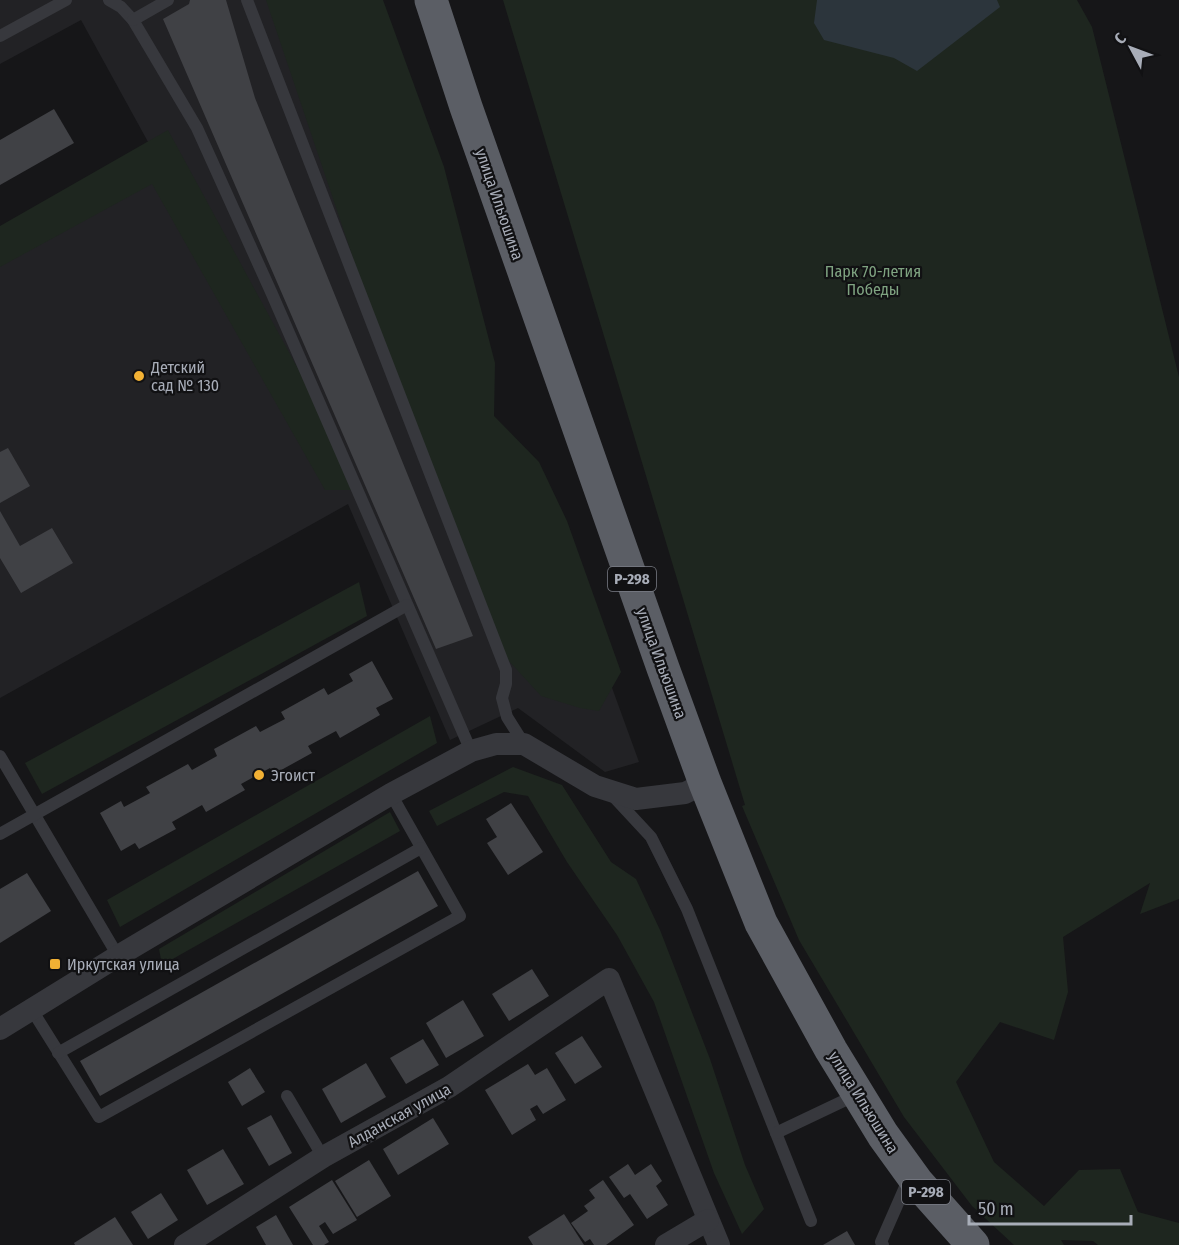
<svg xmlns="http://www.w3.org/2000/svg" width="1179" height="1245" viewBox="0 0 1179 1245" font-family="'Fira Sans Condensed',sans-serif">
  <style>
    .built { fill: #222225 }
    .green { fill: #1e261f }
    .water { fill: #2c353c }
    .building { fill: #404145 }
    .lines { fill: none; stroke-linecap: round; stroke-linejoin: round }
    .service { stroke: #37383d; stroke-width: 12 }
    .minor { stroke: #37383d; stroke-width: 22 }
    .trunk { stroke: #5b5e65; stroke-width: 33 }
    .poi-dot { fill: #f2b134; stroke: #111113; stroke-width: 2 }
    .labels { text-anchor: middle; stroke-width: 4.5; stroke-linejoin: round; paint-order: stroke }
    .shield { fill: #111113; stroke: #7b7e86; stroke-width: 1.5 }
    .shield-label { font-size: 15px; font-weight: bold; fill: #a8adb8 }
    .street-label { font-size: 16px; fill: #a8adb8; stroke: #111113 }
    .park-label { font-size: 16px; fill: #7fa381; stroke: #111113 }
    .poi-label { font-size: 16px; fill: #a8adb8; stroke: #111113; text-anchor: start }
  </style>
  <rect width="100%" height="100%" fill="#161618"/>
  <path class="built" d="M0,0h279l125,347 131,129 104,286 -34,10 -87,-64 -68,32 -102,-236 -348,194v-449l158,-89 -77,-140 -81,44z"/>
  <g class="green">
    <path d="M266,0h117l61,167 51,196 -1,53 45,46 28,59 54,151 -22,39 -19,-3 -39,-12 -34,-37 -129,-327z"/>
    <path d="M503,0h574l15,27 87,350v522l-39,15 10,-31 -87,54 5,55 -14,48 -54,-18 -44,60 38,80 50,44 35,-36 41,-1 18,43 41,11v22h-81l-5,-4 -32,-1 3,5h-50l-42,-39 -68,-89 -105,-177 -57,-134 3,-1z"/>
    <path d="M168,130l196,360h-39l-173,-306 -152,83v-41z"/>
    <path d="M359,582l8,34 -325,178 -17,-31z"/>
    <path d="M430,716l7,27 -317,184 -13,-27z"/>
    <path d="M513,767l49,18 49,77 25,17 24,51 50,129 35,106 19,44 -22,25 -28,-61 -60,-171 -37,-67 -50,-73 -39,-66 -24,-4 -67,34 -8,-15z"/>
    <path d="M390,812l10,19 -238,134 -3,-16z"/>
  </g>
  <path class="water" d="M817,0h180l3,7 -83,64 -23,-13 -70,-18 -10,-17z"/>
  <g class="building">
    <path d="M190,0h36l29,98 218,538 -37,13 -273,-630 26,-15z"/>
    <path d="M54,109l20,34 -74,42v-45z"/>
    <path d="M8,448l22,38 -30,17v-51z"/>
    <path d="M0,511l20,35 32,-18 21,35 -52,30 -21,-35z"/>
    <path d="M372,661l21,38 -17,9 4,7 -40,23 -4,-7 -28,15 4,7 -38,21 -4,-6 -29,16 4,6 -39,22 -4,-7 -30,17 4,7 -37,20 -4,-6 -14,8 -21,-38 21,-12 3,6 26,-14 -4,-6 42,-23 4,6 25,-14 -3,-7 42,-23 4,6 25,-13 -4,-7 43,-24 4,7 25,-14 -4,-7z"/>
    <path d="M511,803l32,49 -35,23 -21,-32 10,-6 -11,-18z"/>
    <path d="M418,871l20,35 -338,190 -20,-35z"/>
    <path d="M27,873l24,38 -51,32v-54z"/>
    <path d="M532,969l17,27 -40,25 -17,-27z"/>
    <path d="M463,1000l21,36 -38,22 -20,-35z"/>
    <path d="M582,1036l20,31 -27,17 -20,-31z"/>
    <path d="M423,1039l16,26 -33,19 -16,-26z"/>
    <path d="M366,1063l20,34 -45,26 -19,-34z"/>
    <path d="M528,1064l7,11 12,-7 19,32 -23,14 -6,-9 -7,4 6,11 -24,15 -27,-45z"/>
    <path d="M250,1068l15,24 -23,14 -14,-24z"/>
    <path d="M271,1115l21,38 -23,13 -22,-38z"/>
    <path d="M433,1118l16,26 -51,31 -15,-26z"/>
    <path d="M223,1149l21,35 -37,21 -20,-35z"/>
    <path d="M369,1160l22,36 -34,21 -22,-36z"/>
    <path d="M628,1164l7,11 16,-11 11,17 -6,5 12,19 -21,14 -17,-25 -6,4 -15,-21z"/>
    <path d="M332,1180l25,40 -24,14 -8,-12 -6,4 10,16 -5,3h-11l-24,-38z"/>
    <path d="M603,1180l31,45 -28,20h-12l-4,-6 -5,3 -14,-19 17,-12 -4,-5 11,-8 -6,-8z"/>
    <path d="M161,1193l17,27 -30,19 -17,-27z"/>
    <path d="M564,1214l20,31h-51l-5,-8z"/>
    <path d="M276,1215l17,30h-27l-10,-18z"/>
    <path d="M115,1217l18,28h-58l-1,-2z"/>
    <path d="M847,1231l8,14h-32z"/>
  </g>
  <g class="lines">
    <g class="service">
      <path d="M109,0l12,7 12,13 64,108 75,166 199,457"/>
      <path d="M247,0l259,670v14l-4,14 5,19 17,27"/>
      <path d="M133,20l35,-20"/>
      <path d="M0,36l66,-36"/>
      <path d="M0,756l118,200"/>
      <path d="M612,795l39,42 36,72 124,312"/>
      <path d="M0,834l407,-229"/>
      <path d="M32,1010l67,107 361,-201 -69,-122"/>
      <path d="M58,1053l363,-205"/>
      <path d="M287,1096l36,61"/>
      <path d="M776,1133l80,-38"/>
      <path d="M883,1245l-2,-3 28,-64"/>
    </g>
    <g class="minor">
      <path d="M0,1029l118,-73 273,-162 80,-43 25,-7h28l71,42 41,13 49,-6 20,-10"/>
      <path d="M185,1245l138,-88 126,-70 160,-108 110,266"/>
      <path d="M666,1245l42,-25"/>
    </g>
    <path class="trunk" d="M431,0l35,107 197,561 42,115 56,140 70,127 52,85 34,47 56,63"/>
  </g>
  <g class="poi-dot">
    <circle cx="139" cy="376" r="6"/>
    <circle cx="259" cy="775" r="6"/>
    <rect x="49" y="958" width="12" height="12" rx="3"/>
  </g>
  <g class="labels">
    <g class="shield">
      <rect x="608" y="567" width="48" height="24" rx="4.5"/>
      <rect x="902" y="1180" width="48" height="24" rx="4.5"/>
    </g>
    <g class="shield-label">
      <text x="632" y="584">Р-298</text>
      <text x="926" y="1197">Р-298</text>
    </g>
    <g class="street-label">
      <text transform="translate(500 204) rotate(71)" y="6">улица Ильюшина</text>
      <text transform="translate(662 663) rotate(70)" y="6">улица Ильюшина</text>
      <text transform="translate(864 1102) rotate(58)" y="6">улица Ильюшина</text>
      <text transform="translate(399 1115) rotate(-29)" y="6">Алданская улица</text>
    </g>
    <g class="park-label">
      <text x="873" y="277">Парк 70-летия<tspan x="873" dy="18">Победы</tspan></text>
    </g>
    <g class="poi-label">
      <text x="151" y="373">Детский<tspan x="151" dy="18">сад № 130</tspan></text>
      <text x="271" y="781">Эгоист</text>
      <text x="67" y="970">Иркутская улица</text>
    </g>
  </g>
  <g transform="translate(1131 48) rotate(311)" stroke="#111113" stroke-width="4.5" paint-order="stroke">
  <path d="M0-4.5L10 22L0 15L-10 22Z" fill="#a8adb8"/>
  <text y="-9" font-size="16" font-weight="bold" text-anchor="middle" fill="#a8adb8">С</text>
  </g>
  <path d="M969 1215v9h162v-9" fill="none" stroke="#a8adb8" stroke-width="3"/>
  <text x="978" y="1215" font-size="18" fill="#a8adb8" stroke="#111113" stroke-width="4.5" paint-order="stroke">50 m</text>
</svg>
